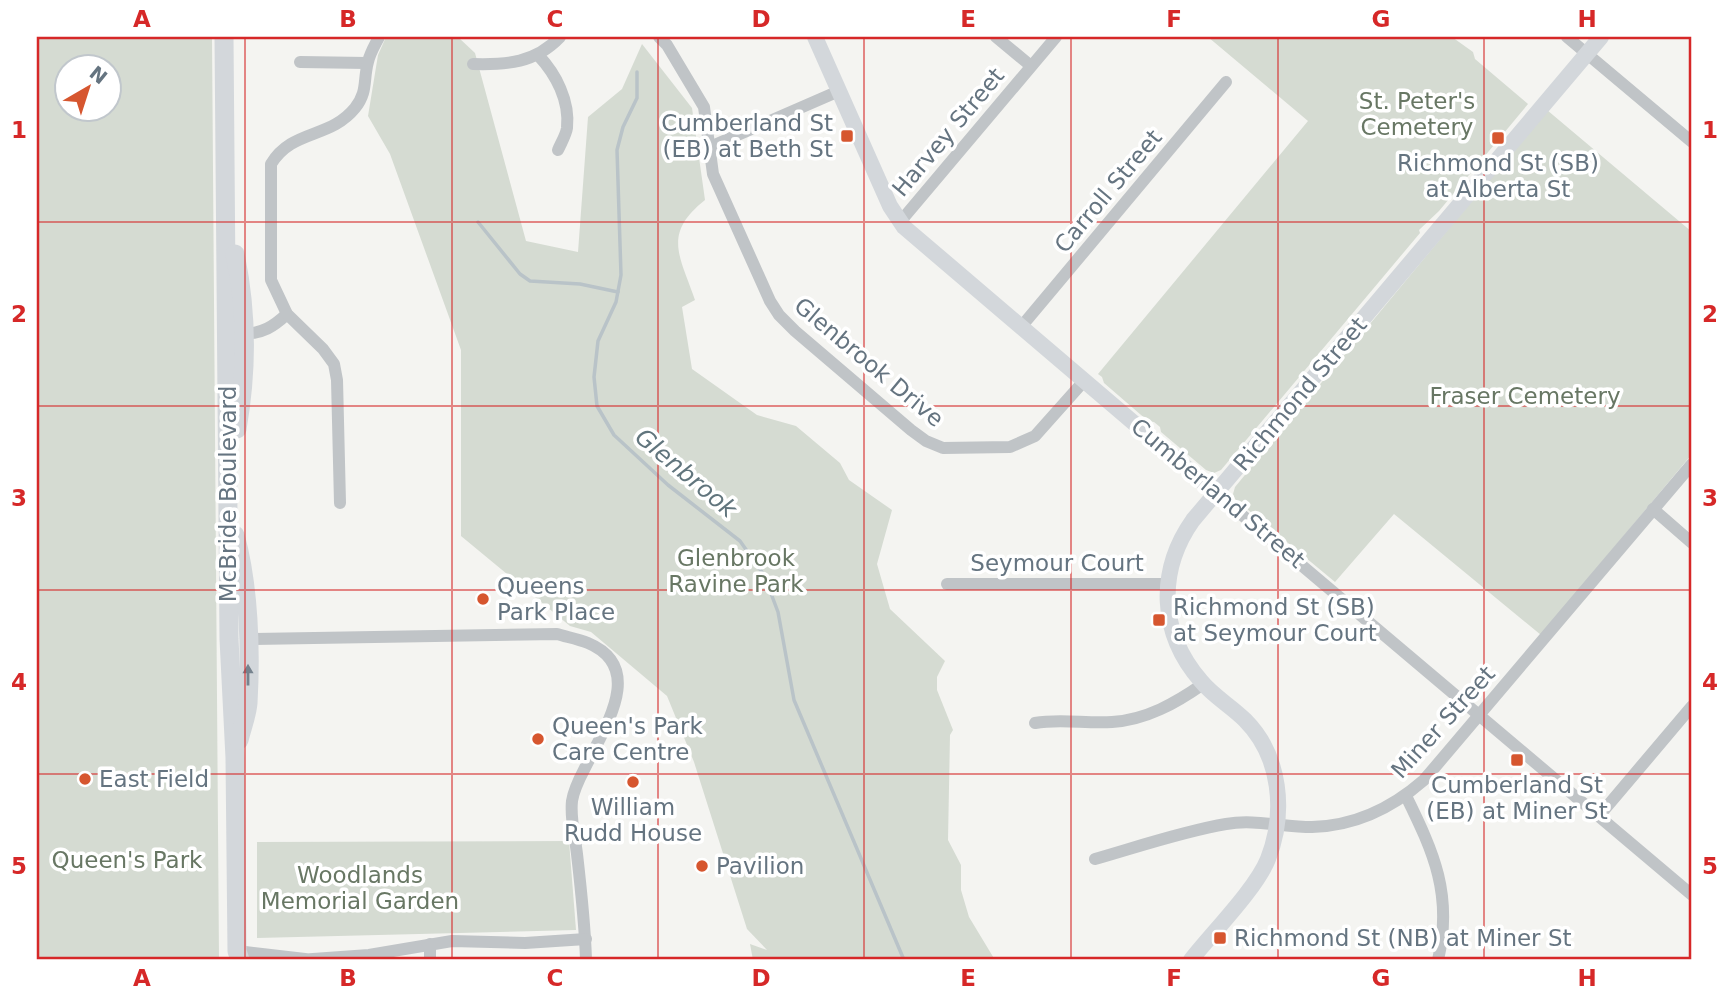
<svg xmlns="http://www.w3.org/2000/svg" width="1729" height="997" viewBox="0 0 1729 997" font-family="'DejaVu Sans',sans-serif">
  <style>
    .green { fill: #d5dbd2; fill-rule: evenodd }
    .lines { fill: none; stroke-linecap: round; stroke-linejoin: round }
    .stream { stroke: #b9c3c8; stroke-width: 3.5 }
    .street { stroke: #c0c4c7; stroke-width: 12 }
    .secondary { stroke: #d3d7db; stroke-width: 16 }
    .primary { stroke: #d3d7db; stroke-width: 19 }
    .oneway { fill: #76838e }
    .grid { fill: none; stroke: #d62828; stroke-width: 2; stroke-opacity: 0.55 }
    .poi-dot { fill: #d6562f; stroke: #fff; stroke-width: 2.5 }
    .labels { text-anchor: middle; stroke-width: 7; stroke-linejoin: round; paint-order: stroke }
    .park-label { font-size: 23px; fill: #687764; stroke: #fff }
    .poi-label { font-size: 23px; fill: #657480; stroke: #fff; text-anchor: start }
    .street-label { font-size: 23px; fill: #657480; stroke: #fff }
    .water-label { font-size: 24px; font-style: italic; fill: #61757d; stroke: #fff }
    .neatline { fill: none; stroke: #d62828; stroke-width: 2.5 }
    .grid-label { font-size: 23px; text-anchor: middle; font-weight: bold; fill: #d62828 }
  </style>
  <rect width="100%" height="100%" fill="#f4f4f1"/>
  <g class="green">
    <path d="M37,37h175l7,923h-182zM66,66h42v42h-42z"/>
    <path d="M386,37h72l17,16 51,188 52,11 10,-135 34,-28 20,-45 50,64 13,92c-43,34 -25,56 -10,100l-13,7 10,62 65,46 39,11 44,37 9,17 43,30 -15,54 13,45 55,52 -8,16v13l16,40 -3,5 -2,105 13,25v25l8,27 26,43h-242l-3,-16 17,6 -20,-21 -53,-167 -27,-66 -76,-64 -21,-6 -109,-90v-186l-71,-196 -22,-38 10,-61z"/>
    <path d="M1208,37h244l21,15 2,7 53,45 -89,107 -20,19 1,3 -199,237 -7,3 -8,-3 -45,-38 -1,-5 -6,-5 -6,-1 -44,-38 -2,-6 -4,-3 210,-253z"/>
    <path d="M1547,110l145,122v222l-151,181 -147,-121 -59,68 -100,-83 -2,-5 2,-7z"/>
    <path d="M569,841l7,89 -319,8v-96z"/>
  </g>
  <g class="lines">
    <g class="stream">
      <path d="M637,72v26l-14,29 -6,23 4,125 -5,27 -18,39 -4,36 3,29 17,29 54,50 72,56 24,34 14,37 16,88 110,260"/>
      <path d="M478,222l42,52 10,7 50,3 38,8"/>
    </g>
    <g class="street">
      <path d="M659,37l8,8 37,62 9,67 57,127 9,14 16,16 116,99 15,11 17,7 67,-1 25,-11 49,-55"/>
      <path d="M996,37l35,29"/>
      <path d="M1567,37l125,105"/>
      <path d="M538,55c18,19 32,46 29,73 -1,7 -6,15 -9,22"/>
      <path d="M300,62l67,1"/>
      <path d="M473,64c34,1 62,-1 87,-27"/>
      <path d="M710,147l129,-56"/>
      <path d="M900,222l156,-185"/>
      <path d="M1021,327l205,-245"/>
      <path d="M244,334c19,-1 29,-7 43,-20"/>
      <path d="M1216,493l476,402"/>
      <path d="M340,503l-3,-123 -3,-16 -11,-15 -36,-35 -16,-34v-116c21,-35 59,-25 84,-56 13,-16 8,-28 13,-46 2,-9 7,-17 11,-25"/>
      <path d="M1653,509l39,34"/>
      <path d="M947,584h220"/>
      <path d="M248,639l309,-5c10,3 21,5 31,9 57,24 18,82 0,119 -6,12 -14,25 -16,39 -2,18 3,35 5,53 4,35 8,71 9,106"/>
      <path d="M1035,723c26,-5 51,1 77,-1 34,-2 64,-19 91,-38"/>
      <path d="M1406,796c28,57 47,99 32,164"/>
      <path d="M1599,816l93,-110"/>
      <path d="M1095,859c42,-12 89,-28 131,-35 28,-5 57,3 86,3 43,-1 80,-19 112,-47l268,-316"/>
      <path d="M237,951l68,8"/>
      <path d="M299,960l70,-5 83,-14 73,2 61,-4"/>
      <path d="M430,960v-16"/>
    </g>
    <g class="secondary">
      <path d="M815,37l75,169 14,21 312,266"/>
      <path d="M1191,960c21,-27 65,-71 77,-101 18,-46 13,-103 -23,-139 -14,-14 -32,-24 -44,-39 -42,-48 -44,-110 -8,-161l408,-483"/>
    </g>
    <g class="primary">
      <path d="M224,37l5,602 6,119 2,193 3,9"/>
      <path d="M235,254c12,57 12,118 2,175"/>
      <path d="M235,535c14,50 16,116 13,168 -1,12 -6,25 -9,37"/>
    </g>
  </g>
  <defs><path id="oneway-solid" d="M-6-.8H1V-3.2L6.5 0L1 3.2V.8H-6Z" transform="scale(1.75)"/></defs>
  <use class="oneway" href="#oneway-solid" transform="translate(248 675) rotate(-90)"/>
  <path class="grid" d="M245,37v923M452,37v923M658,37v923M864,37v923M1071,37v923M1278,37v923M1484,37v923M37,222h1655M37,406h1655M37,590h1655M37,774h1655"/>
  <g class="poi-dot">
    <rect x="840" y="129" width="14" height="14" rx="3.5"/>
    <rect x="1491" y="131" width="14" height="14" rx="3.5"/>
    <circle cx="483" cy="599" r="7"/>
    <rect x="1152" y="613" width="14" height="14" rx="3.5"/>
    <circle cx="538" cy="739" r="7"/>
    <rect x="1510" y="753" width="14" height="14" rx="3.5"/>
    <circle cx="85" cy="779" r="7"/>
    <circle cx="633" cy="782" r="7"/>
    <circle cx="702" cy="866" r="7"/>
    <rect x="1213" y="931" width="14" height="14" rx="3.5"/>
  </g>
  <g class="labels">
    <g class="park-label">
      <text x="1417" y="109">St. Peter's<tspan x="1417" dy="26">Cemetery</tspan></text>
      <text x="1525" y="404">Fraser Cemetery</text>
      <text x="736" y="566">Glenbrook<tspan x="736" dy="26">Ravine Park</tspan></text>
      <text x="127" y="868">Queen's Park</text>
      <text x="360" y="883">Woodlands<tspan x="360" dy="26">Memorial Garden</tspan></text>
    </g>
    <g class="poi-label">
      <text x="833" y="131" text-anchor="end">Cumberland St<tspan x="833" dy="26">(EB) at Beth St</tspan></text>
      <text x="1498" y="171" text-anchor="middle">Richmond St (SB)<tspan x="1498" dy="26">at Alberta St</tspan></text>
      <text x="497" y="594">Queens<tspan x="497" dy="26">Park Place</tspan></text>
      <text x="1173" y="615">Richmond St (SB)<tspan x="1173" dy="26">at Seymour Court</tspan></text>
      <text x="552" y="734">Queen's Park<tspan x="552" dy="26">Care Centre</tspan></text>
      <text x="99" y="787">East Field</text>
      <text x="1517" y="793" text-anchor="middle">Cumberland St<tspan x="1517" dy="26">(EB) at Miner St</tspan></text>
      <text x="633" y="815" text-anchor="middle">William<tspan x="633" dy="26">Rudd House</tspan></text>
      <text x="716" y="874">Pavilion</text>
      <text x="1234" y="946">Richmond St (NB) at Miner St</text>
    </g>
    <g class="street-label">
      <text transform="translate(948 132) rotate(-50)" y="8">Harvey Street</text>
      <text transform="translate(1108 191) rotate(-50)" y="8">Carroll Street</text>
      <text transform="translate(869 362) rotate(40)" y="8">Glenbrook Drive</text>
      <text transform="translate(1300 394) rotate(-50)" y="8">Richmond Street</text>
      <text transform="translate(1218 493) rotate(40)" y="8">Cumberland Street</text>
      <text transform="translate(228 494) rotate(-90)" y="8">McBride Boulevard</text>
      <text x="1057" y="571">Seymour Court</text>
      <text transform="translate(1443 722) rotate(-48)" y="8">Miner Street</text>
    </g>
    <g class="water-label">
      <text transform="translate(686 473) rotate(40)" y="8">Glenbrook</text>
    </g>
  </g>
  <rect width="1729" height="997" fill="none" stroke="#ffffff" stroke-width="77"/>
  <g transform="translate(88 88) rotate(39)"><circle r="33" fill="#ffffff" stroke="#c1c7cc" stroke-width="2"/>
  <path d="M0-5L12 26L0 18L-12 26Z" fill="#d6562f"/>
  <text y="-10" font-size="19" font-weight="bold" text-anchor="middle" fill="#657480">N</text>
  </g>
  <rect x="38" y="38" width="1652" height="920" class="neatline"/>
  <g class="grid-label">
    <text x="142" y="27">A</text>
    <text x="348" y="27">B</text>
    <text x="555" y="27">C</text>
    <text x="761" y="27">D</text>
    <text x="968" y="27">E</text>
    <text x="1174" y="27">F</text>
    <text x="1381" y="27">G</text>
    <text x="1587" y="27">H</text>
    <text x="19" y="138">1</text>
    <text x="1710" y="138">1</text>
    <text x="19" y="322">2</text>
    <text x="1710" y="322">2</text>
    <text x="19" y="506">3</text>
    <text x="1710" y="506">3</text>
    <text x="19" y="690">4</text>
    <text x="1710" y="690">4</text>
    <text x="19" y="874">5</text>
    <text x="1710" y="874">5</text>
    <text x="142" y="986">A</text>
    <text x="348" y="986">B</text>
    <text x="555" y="986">C</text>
    <text x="761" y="986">D</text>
    <text x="968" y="986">E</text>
    <text x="1174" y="986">F</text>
    <text x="1381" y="986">G</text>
    <text x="1587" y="986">H</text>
  </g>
</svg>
